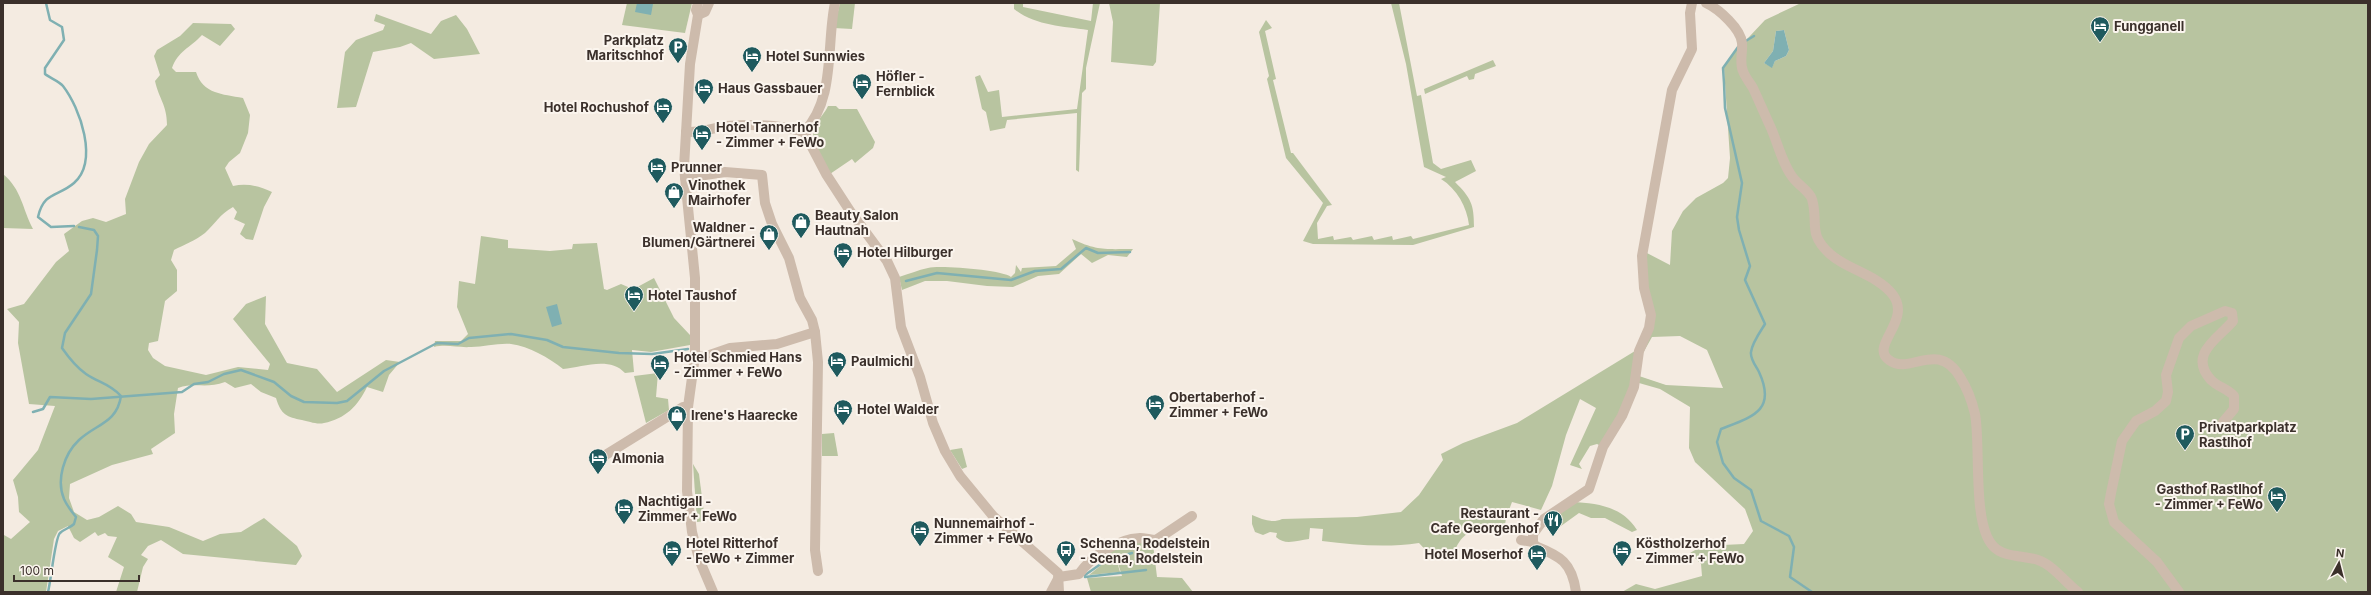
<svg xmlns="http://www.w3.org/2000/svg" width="2371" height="595" viewBox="0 0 2371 595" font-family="Inter,sans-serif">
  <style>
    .green { fill: #b8c4a0; fill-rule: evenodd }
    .water { fill: #7fb0b2 }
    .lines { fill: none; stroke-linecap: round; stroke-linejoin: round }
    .stream { stroke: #7fb0b2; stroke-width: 2.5 }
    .minor { stroke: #cdbbac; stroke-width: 10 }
    .labels { text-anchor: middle; stroke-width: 4; stroke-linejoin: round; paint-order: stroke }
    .poi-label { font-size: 13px; font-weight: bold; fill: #3b302b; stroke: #fbf5ee; text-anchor: start }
  </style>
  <rect width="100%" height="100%" fill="#f4ebe1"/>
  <g class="green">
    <path d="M627,3h65l-7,30 -63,-8z"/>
    <path d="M840,3h15l-3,26 -18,-1z"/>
    <path d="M1014,3h9v4l68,14 2,-18h7l-14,65v21l-4,4 -3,79 -3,-2 1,-57 -70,7 -2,8 -15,3 -4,-19 -4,-3 -7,-32 5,-2 8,17 11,-2 3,27 75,-8 11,-79c-26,-4 -52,-4 -74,-21z"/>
    <path d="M1109,3h51l-4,59 -3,4 -42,-4 2,-40z"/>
    <path d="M1391,3h8l18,93 4,-1 12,68 8,6 30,-9 5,11 -21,11c16,16 19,22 19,45l-61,18 -100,-1 -10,-3 20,-38 -37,-45 -19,-79 2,-3 -10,-44 7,-12 6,8 -7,3 11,48 -3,1 18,73h2l39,52 -5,1 -10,17 1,16 15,-3 1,4 17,-3 2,3 19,-4 2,4 18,-4 1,4 18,-4 2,3 56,-14c-2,-18 -12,-36 -28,-46l5,-2 -22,-10 -18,-103z"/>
    <path d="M1801,3h567v589h-746l14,-8 19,5 47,-13 -1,-12 -11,-11 12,-7 42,-2 9,-13 -8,-22 -50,-47 -6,-14 1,-41 -30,-18 -21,-6 -1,-35 15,-38 -8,-34v-24l25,13 2,-34 11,-20 13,-13 27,-15 5,-5 2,-20 -6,-90 9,-14 32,-34zM1784,30l5,20 -3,6 -11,5 -3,6 -8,-4 9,-12 3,-20zM1680,336l27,14 16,38 -57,-3 -27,-9 4,-23 9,-16z"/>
    <path d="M376,14l55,20 10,-13 15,-6 11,14 13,25 -46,5 -23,-16 -11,4 -27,5 -17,55 -19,1 8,-56 11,-12 27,-10 2,-5 -11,-4z"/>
    <path d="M193,23l38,1 4,5 -15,17 -18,-11c-12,13 -24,16 -30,33l4,4h20c7,22 26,22 47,26l7,17 -2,18 -8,20 -11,9 -4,6 8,18c14,-3 26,0 39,6l-8,15 -11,33 -7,-1 -6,-5 5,-10 -11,-5 3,-7 -4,-5c-14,8 -17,16 -28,26 -9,7 -21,12 -31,17l-3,10 6,10v21l-12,10 -7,40 -9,2 -1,7 5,8 12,8 41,9 32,-8 30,3 2,-6 -37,-45 13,-15 20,-8 -1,28 22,39 30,6 20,23 49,-32 14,2 -11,13 -6,17 -16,-5c-9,19 -22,32 -43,36 -7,2 -16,-2 -22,-3 -15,-3 -21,-5 -26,-22l-15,-6 -10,-8 -16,4 -10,-6c-18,7 -31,0 -47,6l-4,26 1,19 -24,16 2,5 -41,11 -42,19 -1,14 5,14 13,8 12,-3 19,-11 13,8 5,8 33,5 34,14 17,-7 21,-2 23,-14 33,28 5,10 -6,9 -113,-11 -22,-14 -13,6 -7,9 7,4 -5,8 -6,25h-21l8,-25 -16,-10 9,-20 -9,-1 -3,-3 -7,3 -3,-4 -15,10 -6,-4 -6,-12 -10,5 -4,8 -8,53h-43v-55l1,-2 7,4 19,-17 -11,-10 -1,-15 -5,-17 25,-30 17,-44 -26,-2 -11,-61 1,-21 -12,-13 17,-5 32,-42 13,-11 -5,-17 18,-13 11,-3 13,4 20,-8 -1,-15 14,-37 10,-18 18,-19c0,-20 -8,-26 -12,-44l5,-6 -6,-19 3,-6 23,-14z"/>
    <path d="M1493,60l3,6 -21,8 -1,5 -5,1 -2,-4 -42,18 -1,-5z"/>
    <path d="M828,106h8l3,3h18l18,33 -2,6 -18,15 -3,-4 -25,17c-4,-13 -19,-37 -12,-50 4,-8 10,-13 13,-20z"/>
    <path d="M3,174c19,16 19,34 30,55l-30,-1z"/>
    <path d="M481,236l27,4v8l42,3 22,-2 1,-5 24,-1 7,46 3,1 14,-6 7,3 2,4 24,-13 20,40 16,17v10l-39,7 -19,-2 2,22 -9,1c-15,-17 -43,-6 -62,-4 -14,-11 -34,-23 -52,-25 -13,-1 -27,3 -40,3 -13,1 -24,-3 -37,0l1,-6h26l7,-7 -11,-27 2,-26 16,3z"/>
    <path d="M1072,239c26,12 33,10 61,10l-6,8 -19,-2 -16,8 -11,-9 -22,20 -21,2 -25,11 -26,-1 -40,-5h-22l-23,9 -3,-13c10,-3 19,-7 29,-9 12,-3 74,2 83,9l4,-4 1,-8 5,7 1,-4 34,-2 20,-17z"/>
    <path d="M1635,351l-2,32 -30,64 -6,-3 -7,2 -11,18 3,5 -12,-4 26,-57 -16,-9 -14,36 -14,51 -11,24 -29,-8 -6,16 -2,14c-29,-7 -43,-2 -52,26 -13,-2 -24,-4 -33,-15 -33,5 -64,2 -97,-2l1,-12 -13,-1 -1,11c-11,1 -24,7 -33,-2l1,-4 -7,-1 -7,3 -8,-3 -3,-8v-9c10,4 20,9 30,4l75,-2 44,-5 18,-17 24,-35 -2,-6 22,-11 54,-20z"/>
    <path d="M658,373l-2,24 12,2 1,11 -23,13 -12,-47z"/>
    <path d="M834,433l4,23h-16v-22z"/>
    <path d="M962,448l5,19 -5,2 -12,-19z"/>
    <path d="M693,464l6,10 6,47 -8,1z"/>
    <path d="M1572,502c26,1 51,5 65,28l-5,2 -27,-14h-14l-12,-5 -18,13 -8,-10z"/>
    <path d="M1138,542l15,2 4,33 25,1 11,14h-102l-4,-14 35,-2 -6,-19 -5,1 -3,-6 16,-7z"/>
    <path d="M1116,558l4,14 -31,3 16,-13z"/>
  </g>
  <g class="water">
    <path d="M637,3l16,1 -2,11 -16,-3z"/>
    <path d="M1784,30l5,20 -3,6 -11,5 -3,7 -8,-5 9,-12 3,-20z"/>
    <path d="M557,304l5,20 -10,3 -6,-20z"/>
  </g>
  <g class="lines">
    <g class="stream">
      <path d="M46,3l4,17 12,7 2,13 -19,28v6c5,4 14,7 18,12 17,22 36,75 11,97 -16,14 -30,8 -36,34l13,10 23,-1"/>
      <path d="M1744,42l10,-6"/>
      <path d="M1738,47l-15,21 1,15 1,25 17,75 -5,34 2,13 11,36 -5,14 20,44c-5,8 -13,19 -14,28 -1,7 5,14 8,20 18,39 -7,45 -38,57l-4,13 6,21 11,15 17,12 10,31 28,15 5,11 -4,30 22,15"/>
      <path d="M906,281l31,-8 74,7 24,-9 26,-2 25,-21 12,5 32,-1"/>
      <path d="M33,412l10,-3 7,-12 41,2 91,-7 12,-8 14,-2 16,-8 17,-4 33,12 17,14 13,6 33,1 10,-2 37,-30 53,-28 21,1 11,-6 42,-4 36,6 16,7 56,6 33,1 36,-5"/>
      <path d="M1085,575l20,-14 27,-8"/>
      <path d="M1085,577l61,-7"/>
      <path d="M48,592c3,-11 7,-55 12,-59 4,-4 10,-5 14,-9l2,-7c-4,-5 -9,-11 -12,-18 -8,-19 0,-45 15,-59 17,-16 38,-17 42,-44 -12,-13 -22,-13 -35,-22 -10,-7 -17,-16 -24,-26l3,-15 26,-39 6,-44 1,-14 -4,-6 -15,-3"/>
    </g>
    <g class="minor">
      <path d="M698,3l-2,7 2,5 -8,49 -6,103 11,111v78l-7,51 -1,84 5,41 7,27 14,33"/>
      <path d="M1706,3c13,6 35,26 36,40 1,10 -3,19 1,28 2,6 7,12 10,17 6,13 12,27 18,40 7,16 12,38 23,51 5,6 16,13 18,20 7,25 -5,34 18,55 18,16 48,21 63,41 19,26 -24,51 -4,65 21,16 48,-21 71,17 7,11 12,24 15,37 6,32 -3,110 18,132 11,12 30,9 45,14 15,5 27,22 40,32"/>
      <path d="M698,15l7,-3 4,-9"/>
      <path d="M686,132c15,1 27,-4 41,-6 25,-2 53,-1 77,6"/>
      <path d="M804,132l22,42 24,37 37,50 8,17 6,49 19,50 13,46 12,28 15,25 33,40 65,57 1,19"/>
      <path d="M804,132c32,-33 22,-88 31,-129"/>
      <path d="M685,178l40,-6 37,3 3,28 7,21 17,34 11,40 12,22 3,12 -38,12 -47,4 -26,9 -9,-1"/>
      <path d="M815,332l3,30 -3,188 3,21"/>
      <path d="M599,459l84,-52h5"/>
      <path d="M1521,540l12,2 2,4c25,10 37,16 41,46"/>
      <path d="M1533,542v-8l11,-15 45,-30 14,-42 19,-31 12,-29 5,-36 10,-23 2,-13 -7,-27 -2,-32 30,-166 20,-41 -2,-36 2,-10"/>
      <path d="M1051,592l8,-15 20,-3c13,-18 38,-35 61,-36 5,0 11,2 16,2l36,-24"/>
      <path d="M2179,592l-22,-30 -43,-40 -5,-18 2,-11 11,-52 14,-20 19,-10 11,-10 2,-9 -2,-17 13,-37 12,-12 34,-15 7,2 1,8c-13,16 -46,33 -22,59 7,7 17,9 23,16v13l-11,13"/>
    </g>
  </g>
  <defs>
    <g id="hotel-pin" transform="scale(1)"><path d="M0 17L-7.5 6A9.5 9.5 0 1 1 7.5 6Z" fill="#1f5a5e" stroke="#fbf5ee"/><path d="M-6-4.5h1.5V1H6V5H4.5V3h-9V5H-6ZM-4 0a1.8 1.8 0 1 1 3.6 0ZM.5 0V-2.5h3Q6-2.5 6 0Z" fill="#fff"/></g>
    <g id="parking-pin" transform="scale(1)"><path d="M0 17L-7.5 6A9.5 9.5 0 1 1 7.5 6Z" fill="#1f5a5e" stroke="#fbf5ee"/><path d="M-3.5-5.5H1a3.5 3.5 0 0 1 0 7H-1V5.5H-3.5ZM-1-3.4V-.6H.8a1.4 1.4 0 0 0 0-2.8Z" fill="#fff"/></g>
    <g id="shop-pin" transform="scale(1)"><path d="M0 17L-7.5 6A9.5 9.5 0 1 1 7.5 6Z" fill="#1f5a5e" stroke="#fbf5ee"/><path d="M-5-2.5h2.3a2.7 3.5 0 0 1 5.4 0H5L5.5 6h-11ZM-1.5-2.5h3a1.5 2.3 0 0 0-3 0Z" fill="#fff"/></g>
    <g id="restaurant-pin" transform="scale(1)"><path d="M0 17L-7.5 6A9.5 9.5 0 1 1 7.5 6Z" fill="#1f5a5e" stroke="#fbf5ee"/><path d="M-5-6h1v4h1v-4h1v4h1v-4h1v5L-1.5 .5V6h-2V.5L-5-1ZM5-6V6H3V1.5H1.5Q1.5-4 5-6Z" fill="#fff"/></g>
    <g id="bus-pin" transform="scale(1)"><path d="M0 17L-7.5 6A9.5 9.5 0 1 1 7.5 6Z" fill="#1f5a5e" stroke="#fbf5ee"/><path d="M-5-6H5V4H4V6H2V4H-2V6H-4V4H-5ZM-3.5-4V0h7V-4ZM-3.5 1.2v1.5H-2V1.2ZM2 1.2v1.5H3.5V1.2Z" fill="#fff"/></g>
  </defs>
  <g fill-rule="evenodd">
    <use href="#hotel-pin" x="2100" y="26"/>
    <use href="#parking-pin" x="678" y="47"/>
    <use href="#hotel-pin" x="752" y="56"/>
    <use href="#hotel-pin" x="862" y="83"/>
    <use href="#hotel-pin" x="704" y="88"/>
    <use href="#hotel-pin" x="663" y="107"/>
    <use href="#hotel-pin" x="702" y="134"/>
    <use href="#hotel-pin" x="657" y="167"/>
    <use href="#shop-pin" x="674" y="192"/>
    <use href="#shop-pin" x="801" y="222"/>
    <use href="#shop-pin" x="769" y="234"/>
    <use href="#hotel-pin" x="843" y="252"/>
    <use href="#hotel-pin" x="634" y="295"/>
    <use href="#hotel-pin" x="837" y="361"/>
    <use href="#hotel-pin" x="660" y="364"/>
    <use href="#hotel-pin" x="1155" y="404"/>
    <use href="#hotel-pin" x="843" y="409"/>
    <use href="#shop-pin" x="677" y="415"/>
    <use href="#parking-pin" x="2185" y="434"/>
    <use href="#hotel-pin" x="598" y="458"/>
    <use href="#hotel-pin" x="2277" y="496"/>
    <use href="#hotel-pin" x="624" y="508"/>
    <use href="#restaurant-pin" x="1553" y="520"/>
    <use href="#hotel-pin" x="920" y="530"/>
    <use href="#hotel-pin" x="672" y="550"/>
    <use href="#bus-pin" x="1066" y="550"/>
    <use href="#hotel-pin" x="1622" y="550"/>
    <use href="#hotel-pin" x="1537" y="554"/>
  </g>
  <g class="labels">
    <g class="poi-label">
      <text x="2114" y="31">Fungganell</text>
      <text x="664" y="45" text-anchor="end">Parkplatz<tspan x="664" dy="15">Maritschhof</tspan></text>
      <text x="766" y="61">Hotel Sunnwies</text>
      <text x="876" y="81">Höfler -<tspan x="876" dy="15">Fernblick</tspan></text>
      <text x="718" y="93">Haus Gassbauer</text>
      <text x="649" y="112" text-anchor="end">Hotel Rochushof</text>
      <text x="716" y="132">Hotel Tannerhof<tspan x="716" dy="15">- Zimmer + FeWo</tspan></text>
      <text x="671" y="172">Prunner</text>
      <text x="688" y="190">Vinothek<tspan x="688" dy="15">Mairhofer</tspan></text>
      <text x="815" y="220">Beauty Salon<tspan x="815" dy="15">Hautnah</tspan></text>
      <text x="755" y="232" text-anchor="end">Waldner -<tspan x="755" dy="15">Blumen/Gärtnerei</tspan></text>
      <text x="857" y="257">Hotel Hilburger</text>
      <text x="648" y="300">Hotel Taushof</text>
      <text x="674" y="362">Hotel Schmied Hans<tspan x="674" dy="15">- Zimmer + FeWo</tspan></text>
      <text x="851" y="366">Paulmichl</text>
      <text x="1169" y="402">Obertaberhof -<tspan x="1169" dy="15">Zimmer + FeWo</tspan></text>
      <text x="857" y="414">Hotel Walder</text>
      <text x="691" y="420">Irene's Haarecke</text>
      <text x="2199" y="432">Privatparkplatz<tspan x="2199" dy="15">Rastlhof</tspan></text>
      <text x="612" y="463">Almonia</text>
      <text x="2263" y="494" text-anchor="end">Gasthof Rastlhof<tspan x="2263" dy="15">- Zimmer + FeWo</tspan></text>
      <text x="638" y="506">Nachtigall -<tspan x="638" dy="15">Zimmer + FeWo</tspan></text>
      <text x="1539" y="518" text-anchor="end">Restaurant -<tspan x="1539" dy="15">Cafe Georgenhof</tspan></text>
      <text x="934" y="528">Nunnemairhof -<tspan x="934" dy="15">Zimmer + FeWo</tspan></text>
      <text x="686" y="548">Hotel Ritterhof<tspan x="686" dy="15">- FeWo + Zimmer</tspan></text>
      <text x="1080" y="548">Schenna, Rodelstein<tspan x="1080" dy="15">- Scena, Rodelstein</tspan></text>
      <text x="1636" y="548">Köstholzerhof<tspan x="1636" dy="15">- Zimmer + FeWo</tspan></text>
      <text x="1523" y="559" text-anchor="end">Hotel Moserhof</text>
    </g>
  </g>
  <rect width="2371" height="595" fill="none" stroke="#3b302b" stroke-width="8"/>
  <g transform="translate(2339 563) rotate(7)" stroke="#fbf5ee" stroke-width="3" paint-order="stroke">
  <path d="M0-3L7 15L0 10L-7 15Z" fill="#3b302b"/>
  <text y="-6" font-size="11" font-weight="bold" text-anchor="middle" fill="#3b302b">N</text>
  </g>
  <path d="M14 575v6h125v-6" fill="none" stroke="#3b302b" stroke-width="2"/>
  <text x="20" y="575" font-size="12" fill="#3b302b" stroke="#fbf5ee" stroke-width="3" paint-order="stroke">100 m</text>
</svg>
